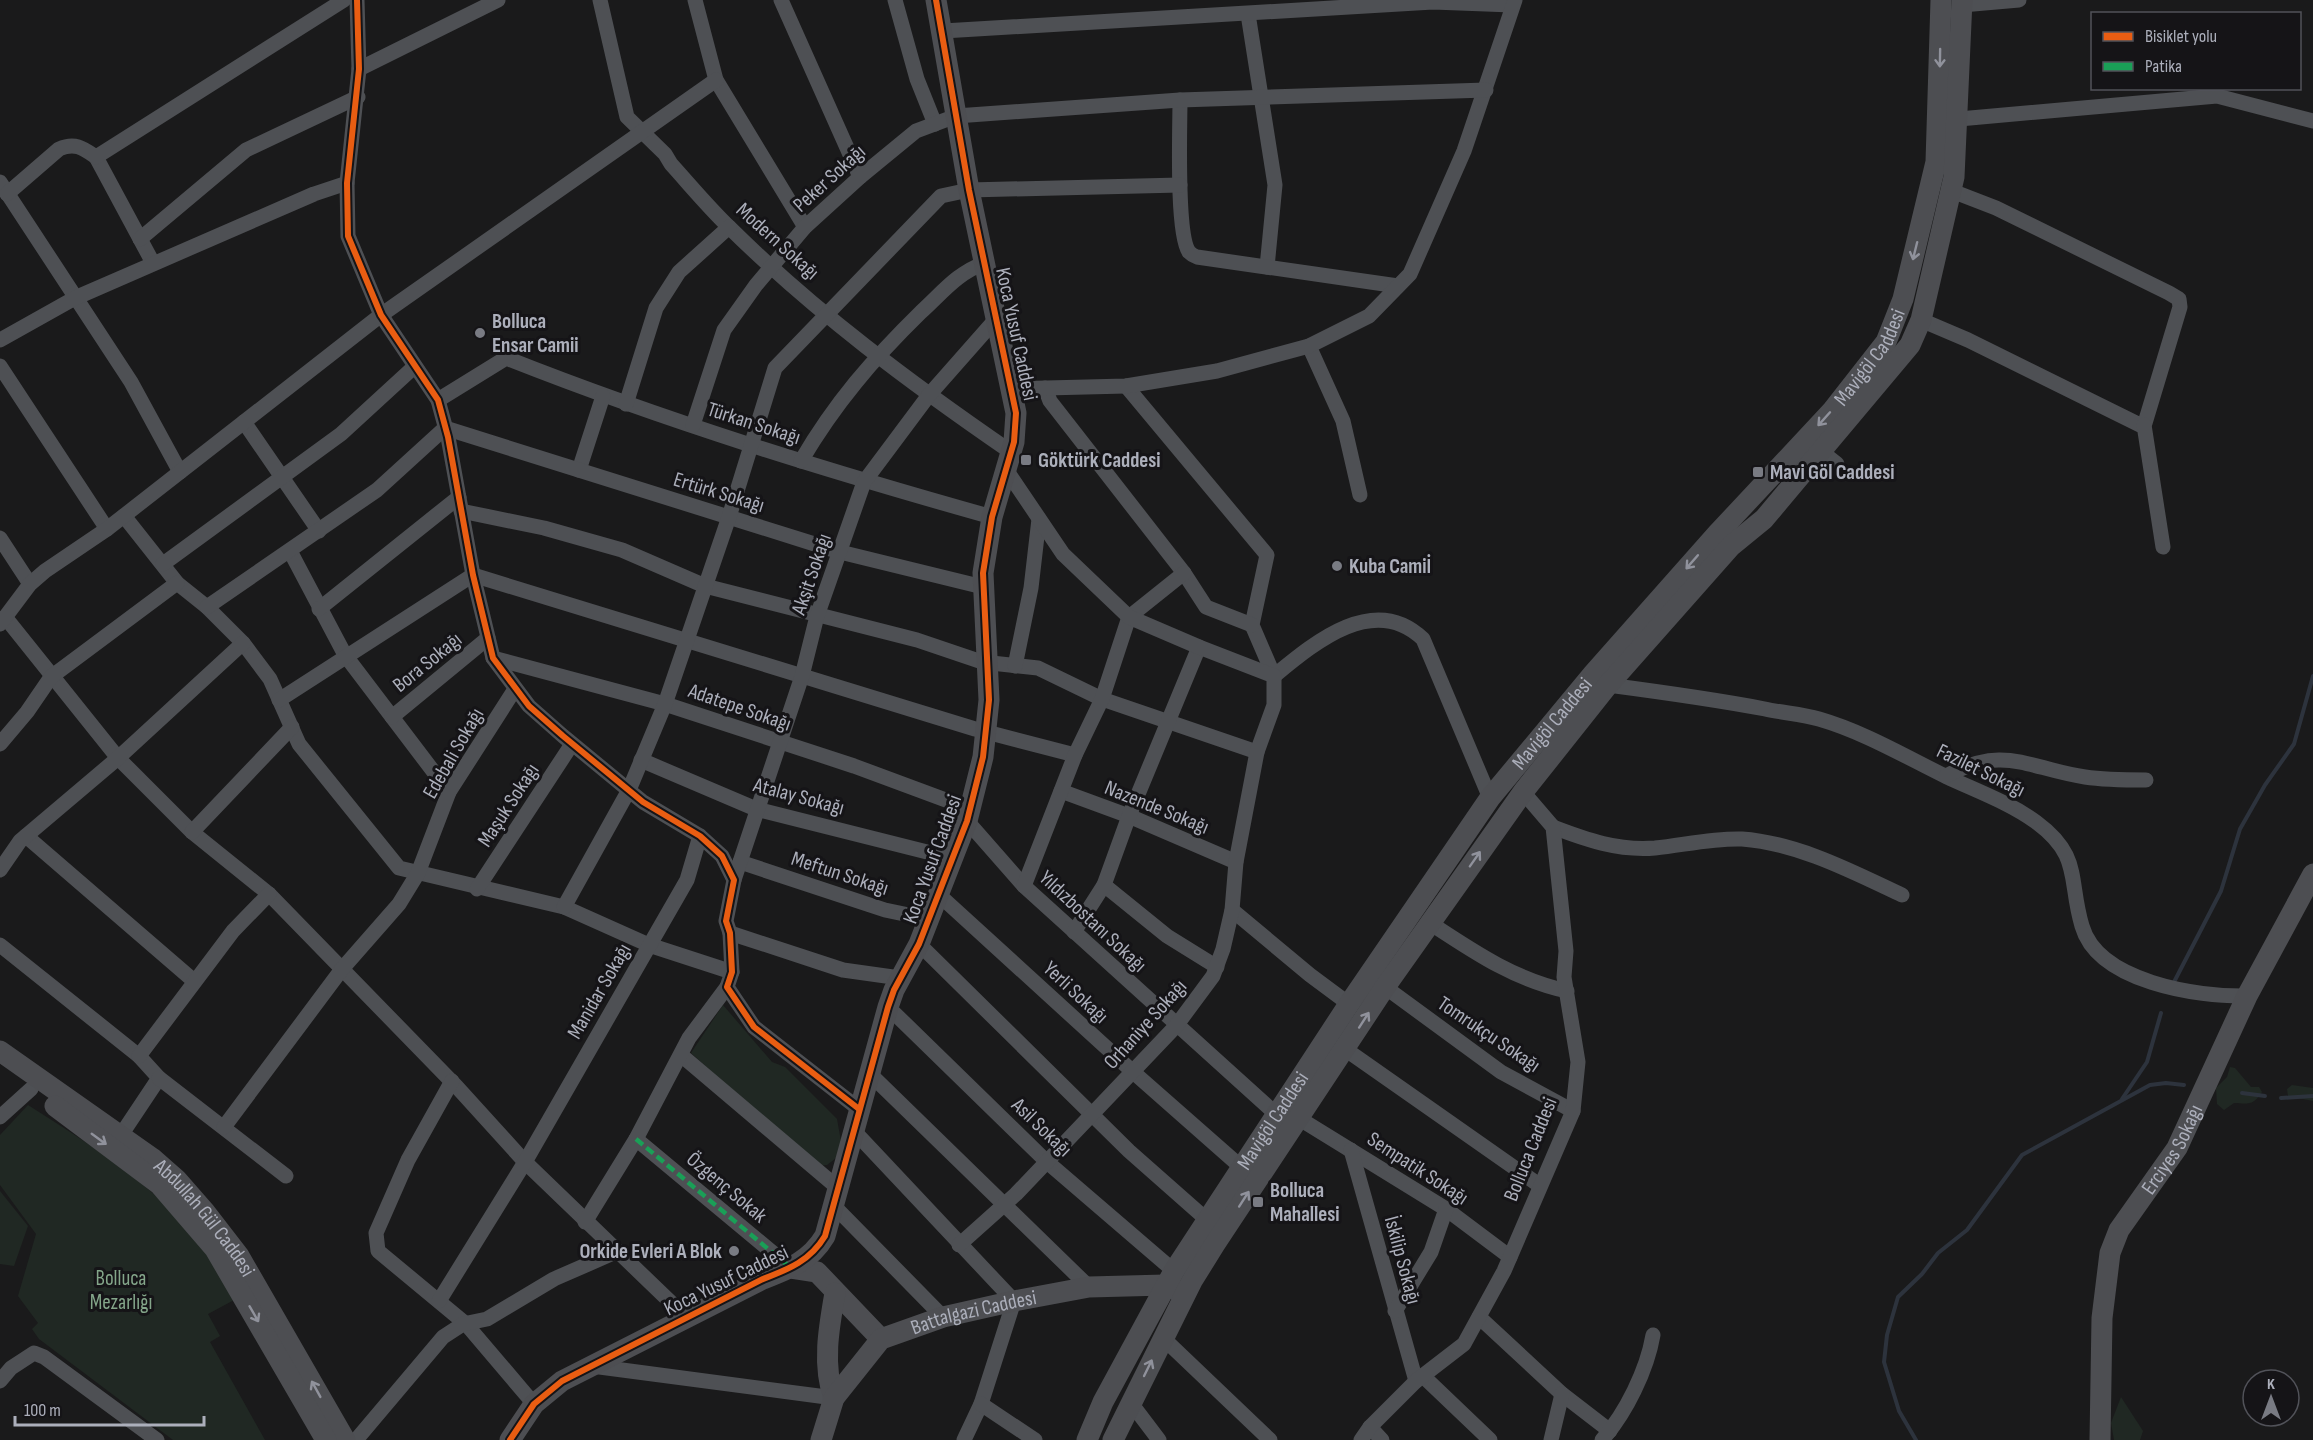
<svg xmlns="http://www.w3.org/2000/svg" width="2313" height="1440" viewBox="0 0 2313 1440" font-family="'Sofia Sans Condensed',sans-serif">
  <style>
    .green { fill: #202823 }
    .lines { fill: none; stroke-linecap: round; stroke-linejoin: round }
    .stream { stroke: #2d333d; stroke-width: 4 }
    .street { stroke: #4e5054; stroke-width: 15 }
    .secondary { stroke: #4d4e52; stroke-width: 21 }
    .quiet { stroke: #1a9f57; stroke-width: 4.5; stroke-dasharray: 9 4.5; stroke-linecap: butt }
    .cycleway-casing { stroke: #151417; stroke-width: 10 }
    .cycleway { stroke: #e95d12; stroke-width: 6 }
    .oneway { stroke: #90929c }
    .poi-dot { fill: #797b83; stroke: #151417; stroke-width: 2 }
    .labels { text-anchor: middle; stroke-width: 6; stroke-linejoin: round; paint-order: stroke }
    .street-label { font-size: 21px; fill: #acafbb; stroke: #151417 }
    .poi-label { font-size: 21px; font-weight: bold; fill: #acafbb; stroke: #151417; text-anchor: start }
    .park-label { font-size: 21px; fill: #84a68a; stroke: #151417 }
  </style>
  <rect width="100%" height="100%" fill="#1a1a1b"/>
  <g class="green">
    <path d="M723,1005l49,57 13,5 52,52 5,28 -6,11 -9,7 -11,1 -125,-113z"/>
    <path d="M2230,1067l5,1 16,19h8l3,5c-8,13 -13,12 -28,11l-10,7 -7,-6 -1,-16 11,-11z"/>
    <path d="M2292,1085l21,3v13l-25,-5 -1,-7z"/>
    <path d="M28,1105c63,40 124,78 171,136 14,18 24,40 35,59l-26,14 12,22 -10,6 55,98h-92l-134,-101 -7,-10 6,-6 -20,-27 18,-62 -36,-49v-50z"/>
    <path d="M0,1191l28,35 -14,40 -14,-2z"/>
    <path d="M2121,1397l22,34 -3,9h-26l-3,-17z"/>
  </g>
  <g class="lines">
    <g class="stream">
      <path d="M2173,984l48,-93 19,-62 25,-44 29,-41 19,-68"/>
      <path d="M2242,1093l23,3"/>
      <path d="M2281,1098l32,-2"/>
      <path d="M2122,1099l25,-37 14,-49"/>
      <path d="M1916,1440l-17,-29 -15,-49 3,-27 11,-38 24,-23 16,-21 29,-23 55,-75 128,-70 16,-2 18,2"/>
    </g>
    <g class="street">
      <path d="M357,0l2,69 -12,114 1,53 33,79 57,85 10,37 25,138 20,83 36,48 34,30 80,66 57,34 22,20 12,24 -8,41 4,12 2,39 -5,15 27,40 105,82"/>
      <path d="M600,0l27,117 38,37 6,10c19,21 38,44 59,64 85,84 182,156 281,224"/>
      <path d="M695,0l21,80 89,147"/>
      <path d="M781,0l79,177"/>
      <path d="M895,0l22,79 18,45"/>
      <path d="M1962,5l57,-5"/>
      <path d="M1248,14l27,171 -8,82"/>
      <path d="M943,31l490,-29 79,3"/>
      <path d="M359,69l139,-69"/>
      <path d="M1180,100c0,27 -4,134 9,152 2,2 5,4 8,5l201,29"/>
      <path d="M1959,119l258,-23 96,25"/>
      <path d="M96,157l57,106"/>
      <path d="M0,182l131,200 49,90"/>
      <path d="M7,194l52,-45c16,-7 24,-1 37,8l248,-157"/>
      <path d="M140,239l106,-89 112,-53"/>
      <path d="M1921,320l47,20 172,85 5,-2 35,-116 -1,-8 -10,-6 -173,-85 -44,-17"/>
      <path d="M0,340l75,-42 239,-104 33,-11"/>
      <path d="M1309,346l34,75 17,74"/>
      <path d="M0,366l107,163"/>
      <path d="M1126,386l141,169 -15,70 22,51c40,-33 100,-84 149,-37l67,159"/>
      <path d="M1045,388l5,13 134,172 22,34 46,18"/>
      <path d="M1011,389l115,-3 91,-15 92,-25 60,-30 41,-42 54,-123 51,-151"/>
      <path d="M438,400l68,-42c159,63 322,113 486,159"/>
      <path d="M626,404l30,-96 23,-36 50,-45"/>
      <path d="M244,422l75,109"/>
      <path d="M693,425l31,-95 32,-45 49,-58 55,-50 56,-46 40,-15 224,-16 306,-10"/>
      <path d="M2144,425l19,122"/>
      <path d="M1813,445l24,19"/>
      <path d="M801,461c34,-58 72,-102 120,-149 22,-20 36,-39 64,-49"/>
      <path d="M579,470l24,-74"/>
      <path d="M461,511l83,17 78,22 83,36 212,54 65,22 56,6 64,31 155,53"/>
      <path d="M124,516l53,67 30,24 36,36 27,36 29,65 100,124 165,39 85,38 83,27"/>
      <path d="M0,538l30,46"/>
      <path d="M290,551l55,104 104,137"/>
      <path d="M163,564l178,-130 73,-67"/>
      <path d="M207,607l170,-117 68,-62 395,124 143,35"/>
      <path d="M319,609l140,-112"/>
      <path d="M5,617l113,141 74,74 77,62 188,193 68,75 161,155"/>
      <path d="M0,624l30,-40 15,-13 62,-42 274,-214 335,-235"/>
      <path d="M493,658l172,46 189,62 116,43"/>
      <path d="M1015,666l16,-78 8,-69"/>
      <path d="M1608,685c53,7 105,14 157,24 18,4 37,5 54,10 45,13 87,38 128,58 30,14 63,26 89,45 46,34 32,57 46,104 16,56 115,71 165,70"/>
      <path d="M279,700l194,-125 502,154 100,26"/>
      <path d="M392,717l96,-79"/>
      <path d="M0,744l27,-32 24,-35 126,-94"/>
      <path d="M641,760l115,49 195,49"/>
      <path d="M1946,776c59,-32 80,-8 139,1 20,3 40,3 61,3"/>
      <path d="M1061,791l68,25 107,46"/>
      <path d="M967,821l57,65 253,229"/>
      <path d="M1553,827c34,13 65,24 102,21 29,-3 58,-10 87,-9 56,4 111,33 160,56"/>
      <path d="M192,832l100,-105"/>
      <path d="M26,836l168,145"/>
      <path d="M740,862l145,48 43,9"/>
      <path d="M0,870l20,-29 98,-83 125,-115"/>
      <path d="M734,880l68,-204 15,-60 47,-134 65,-87 67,-76"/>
      <path d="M1104,885l63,51 50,31"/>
      <path d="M1024,886l51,-131 27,-56 27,-82 55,-44"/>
      <path d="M477,889l95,-145"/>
      <path d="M938,894l194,177 109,96"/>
      <path d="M564,907l65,-117 36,-86 64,-187 46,-149 166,-172 28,-6 211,-5"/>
      <path d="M1232,910l78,65 39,29"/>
      <path d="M1430,923c44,29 85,57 137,68"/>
      <path d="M1074,932l30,-47 25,-69 70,-169"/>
      <path d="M730,933l113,37 57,8"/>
      <path d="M919,944l210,207 77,68"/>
      <path d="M0,945l139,111 20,22 -38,57"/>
      <path d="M1385,987l116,85 72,39"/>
      <path d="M888,1007l158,154 128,110"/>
      <path d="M1345,1049l194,136"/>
      <path d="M681,1055l157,133"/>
      <path d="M139,1056l94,-125 36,-37"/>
      <path d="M869,1073l220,214"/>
      <path d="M159,1078l127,98"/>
      <path d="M452,1081l-44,79 -32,73 2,18 88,73 68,80"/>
      <path d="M0,1117l31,-28"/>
      <path d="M1300,1119l146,90 64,48"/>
      <path d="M224,1127l118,-158 57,-65 19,-31 31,-81 66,-103"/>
      <path d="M854,1131l160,170 -33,103 -17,36"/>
      <path d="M636,1139l155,129"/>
      <path d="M1351,1150l65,231"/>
      <path d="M833,1205l110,112"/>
      <path d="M585,1222l51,-83 53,-101 38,-51"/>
      <path d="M959,1245l57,-51 160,-168 37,-50 10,-27 9,-39 4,-48 21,-110 17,-47v-29l-75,-29 -70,-30 -66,-63 -56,-83"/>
      <path d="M439,1301l86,-139 162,-282 13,-44"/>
      <path d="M1395,1311l36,-59 15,-43"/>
      <path d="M1479,1317l83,77 48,37"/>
      <path d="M1163,1338l107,102"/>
      <path d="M592,1366l242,32"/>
      <path d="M1423,1376l67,64"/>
      <path d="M0,1381l11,-13 23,-15 10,4 113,83"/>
      <path d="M1131,1403l28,37"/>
      <path d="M981,1404l54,36"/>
      <path d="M1370,1427l12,13"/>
      <path d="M356,1440l87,-103 20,-13 24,-5 67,-40 64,-28"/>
      <path d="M1361,1440l9,-13 46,-46 48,-37 40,-73 69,-160 5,-49 -14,-85 2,-26 -13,-124 -30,-35"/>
      <path d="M1551,1440l11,-46"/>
      <path d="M1602,1440c24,-27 45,-70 51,-105"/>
    </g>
    <g class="secondary">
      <path id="s1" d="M0,1051l152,107 25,22 28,32 34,44 106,184"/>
      <path d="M55,1106l104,78 56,65 111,191"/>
      <path d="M791,1268l26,4 64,67"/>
      <path d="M834,1398c-12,-33 -5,-71 1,-105"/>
      <path d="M510,1440l24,-36 28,-23 201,-102c26,-10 47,-18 62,-43l63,-229 6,-17 25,-46 48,-123 16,-64 6,-57 -6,-127 9,-56 22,-75 2,-29 -47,-223 -33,-190"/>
      <path id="s2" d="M821,1440l13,-42 47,-59 62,-22 71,-16 75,-14 76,-2 11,5"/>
      <path id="s3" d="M1087,1440l16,-38 71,-131 175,-267 141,-206 103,-124 124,-140 115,-123 54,-69 17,-43 33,-137 5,-162"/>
      <path d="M1113,1440l79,-159 23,-37 170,-257 138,-195 85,-107 123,-139 33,-27 146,-174 11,-25 33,-143 8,-177"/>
      <path id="s4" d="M2100,1440l2,-122 8,-65 9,-23 58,-82 70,-152 66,-122"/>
    </g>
    <path class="quiet" d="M636,1139l155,129"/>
    <g class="cycleway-casing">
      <g id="cycleway">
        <path d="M357,0l2,69 -12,114 1,53 33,79 57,85 10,37 25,138 20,83 36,48 34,30 80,66 57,34 22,20 12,24 -8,41 4,12 2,39 -5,15 27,40 105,82"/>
        <path d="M510,1440l24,-36 28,-23 201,-102c26,-10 47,-18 62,-43l63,-229 6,-17 25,-46 48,-123 16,-64 6,-57 -6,-127 9,-56 22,-75 2,-29 -47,-223 -33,-190"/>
      </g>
    </g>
    <use href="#cycleway" class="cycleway"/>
  </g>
  <defs><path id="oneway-shaft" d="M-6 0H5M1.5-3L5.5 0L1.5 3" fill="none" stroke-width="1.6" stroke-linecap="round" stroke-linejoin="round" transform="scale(1.5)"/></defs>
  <g class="oneway">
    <use href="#oneway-shaft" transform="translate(1940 58) rotate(91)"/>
    <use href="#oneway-shaft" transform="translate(1915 251) rotate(104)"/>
    <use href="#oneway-shaft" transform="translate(1824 419) rotate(132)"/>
    <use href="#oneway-shaft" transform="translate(1692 562) rotate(131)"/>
    <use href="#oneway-shaft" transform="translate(1475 859) rotate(-55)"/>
    <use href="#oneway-shaft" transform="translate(1364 1020) rotate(-57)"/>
    <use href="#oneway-shaft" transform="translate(99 1139) rotate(36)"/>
    <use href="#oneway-shaft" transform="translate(1244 1199) rotate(-57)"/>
    <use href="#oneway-shaft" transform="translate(254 1314) rotate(60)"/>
    <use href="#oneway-shaft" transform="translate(1148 1368) rotate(-64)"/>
    <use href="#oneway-shaft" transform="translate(316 1389) rotate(-119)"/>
  </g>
  <g class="poi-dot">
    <circle cx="480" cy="333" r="6"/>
    <rect x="1020" y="454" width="12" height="12" rx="3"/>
    <rect x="1752" y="466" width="12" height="12" rx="3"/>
    <circle cx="1337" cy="566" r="6"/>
    <rect x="1252" y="1196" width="12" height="12" rx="3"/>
    <circle cx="734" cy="1251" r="6"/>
  </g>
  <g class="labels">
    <g class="street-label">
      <text transform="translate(829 178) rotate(-42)" y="7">Peker Sokağı</text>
      <text transform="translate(778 241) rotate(42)" y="7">Modern Sokağı</text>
      <text transform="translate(1017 334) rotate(78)" y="7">Koca Yusuf Caddesi</text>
      <text dy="7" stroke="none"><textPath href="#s3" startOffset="1342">Mavigöl Caddesi</textPath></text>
      <text transform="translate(754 423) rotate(18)" y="7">Türkan Sokağı</text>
      <text transform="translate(719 492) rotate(17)" y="7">Ertürk Sokağı</text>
      <text transform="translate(811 574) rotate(-71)" y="7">Akşit Sokağı</text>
      <text transform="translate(427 662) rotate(-39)" y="7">Bora Sokağı</text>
      <text transform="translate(740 707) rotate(19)" y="7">Adatepe Sokağı</text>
      <text dy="7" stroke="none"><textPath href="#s3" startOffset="856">Mavigöl Caddesi</textPath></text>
      <text transform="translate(453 753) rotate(-60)" y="7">Edebali Sokağı</text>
      <text transform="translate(1981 770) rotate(26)" y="7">Fazilet Sokağı</text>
      <text transform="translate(799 796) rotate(15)" y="7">Atalay Sokağı</text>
      <text transform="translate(508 805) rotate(-57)" y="7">Maşuk Sokağı</text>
      <text transform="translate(1157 807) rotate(22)" y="7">Nazende Sokağı</text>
      <text transform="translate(932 859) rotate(-70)" y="7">Koca Yusuf Caddesi</text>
      <text transform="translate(840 873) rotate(18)" y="7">Meftun Sokağı</text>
      <text transform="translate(1093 921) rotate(43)" y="7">Yıldızbostanı Sokağı</text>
      <text transform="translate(599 991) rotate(-60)" y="7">Manidar Sokağı</text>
      <text transform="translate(1076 992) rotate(43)" y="7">Yerli Sokağı</text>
      <text transform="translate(1145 1024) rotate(-48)" y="7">Orhaniye Sokağı</text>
      <text transform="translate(1489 1034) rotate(34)" y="7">Tomrukçu Sokağı</text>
      <text dy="7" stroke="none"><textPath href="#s3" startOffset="370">Mavigöl Caddesi</textPath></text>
      <text transform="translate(1042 1127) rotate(44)" y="7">Asil Sokağı</text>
      <text dy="7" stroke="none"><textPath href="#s4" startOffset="309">Erciyes Sokağı</textPath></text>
      <text transform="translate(1530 1149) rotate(-68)" y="7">Bolluca Caddesi</text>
      <text transform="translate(1418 1168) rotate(33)" y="7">Sempatik Sokağı</text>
      <text transform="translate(727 1187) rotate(40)" y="7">Özgenç Sokak</text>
      <text dy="7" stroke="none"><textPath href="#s1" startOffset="266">Abdullah Gül Caddesi</textPath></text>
      <text transform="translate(1403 1260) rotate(75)" y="7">İskilip Sokağı</text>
      <text transform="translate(726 1280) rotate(-26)" y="7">Koca Yusuf Caddesi</text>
      <text dy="7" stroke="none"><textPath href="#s2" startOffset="216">Battalgazi Caddesi</textPath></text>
    </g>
    <g class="poi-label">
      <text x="492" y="328">Bolluca<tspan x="492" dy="24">Ensar Camii</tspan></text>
      <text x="1038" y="467">Göktürk Caddesi</text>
      <text x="1770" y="479">Mavi Göl Caddesi</text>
      <text x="1349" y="573">Kuba Camiİ</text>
      <text x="1270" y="1197">Bolluca<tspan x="1270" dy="24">Mahallesi</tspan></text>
      <text x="722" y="1258" text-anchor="end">Orkide Evleri A Blok</text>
    </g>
    <g class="park-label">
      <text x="121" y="1285">Bolluca<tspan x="121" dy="24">Mezarlığı</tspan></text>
    </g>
  </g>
  <rect x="2091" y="12" width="210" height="78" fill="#151417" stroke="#515259" stroke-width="1.5"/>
  <rect x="2103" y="32" width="30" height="9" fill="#e95d12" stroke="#515259" stroke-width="1.5"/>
  <text x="2145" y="42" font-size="18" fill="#acafbb">Bisiklet yolu</text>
  <rect x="2103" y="62" width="30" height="9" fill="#1a9f57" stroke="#515259" stroke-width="1.5"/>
  <text x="2145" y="72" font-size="18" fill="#acafbb">Patika</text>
  <g transform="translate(2271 1398)"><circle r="28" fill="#151417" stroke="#515259" stroke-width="1.5"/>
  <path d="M0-4.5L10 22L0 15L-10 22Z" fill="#797b83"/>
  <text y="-9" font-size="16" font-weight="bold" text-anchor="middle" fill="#acafbb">K</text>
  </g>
  <path d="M15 1416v9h189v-9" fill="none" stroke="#acafbb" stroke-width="3"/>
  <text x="24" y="1416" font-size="18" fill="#acafbb" stroke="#151417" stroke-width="4.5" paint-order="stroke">100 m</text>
</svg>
